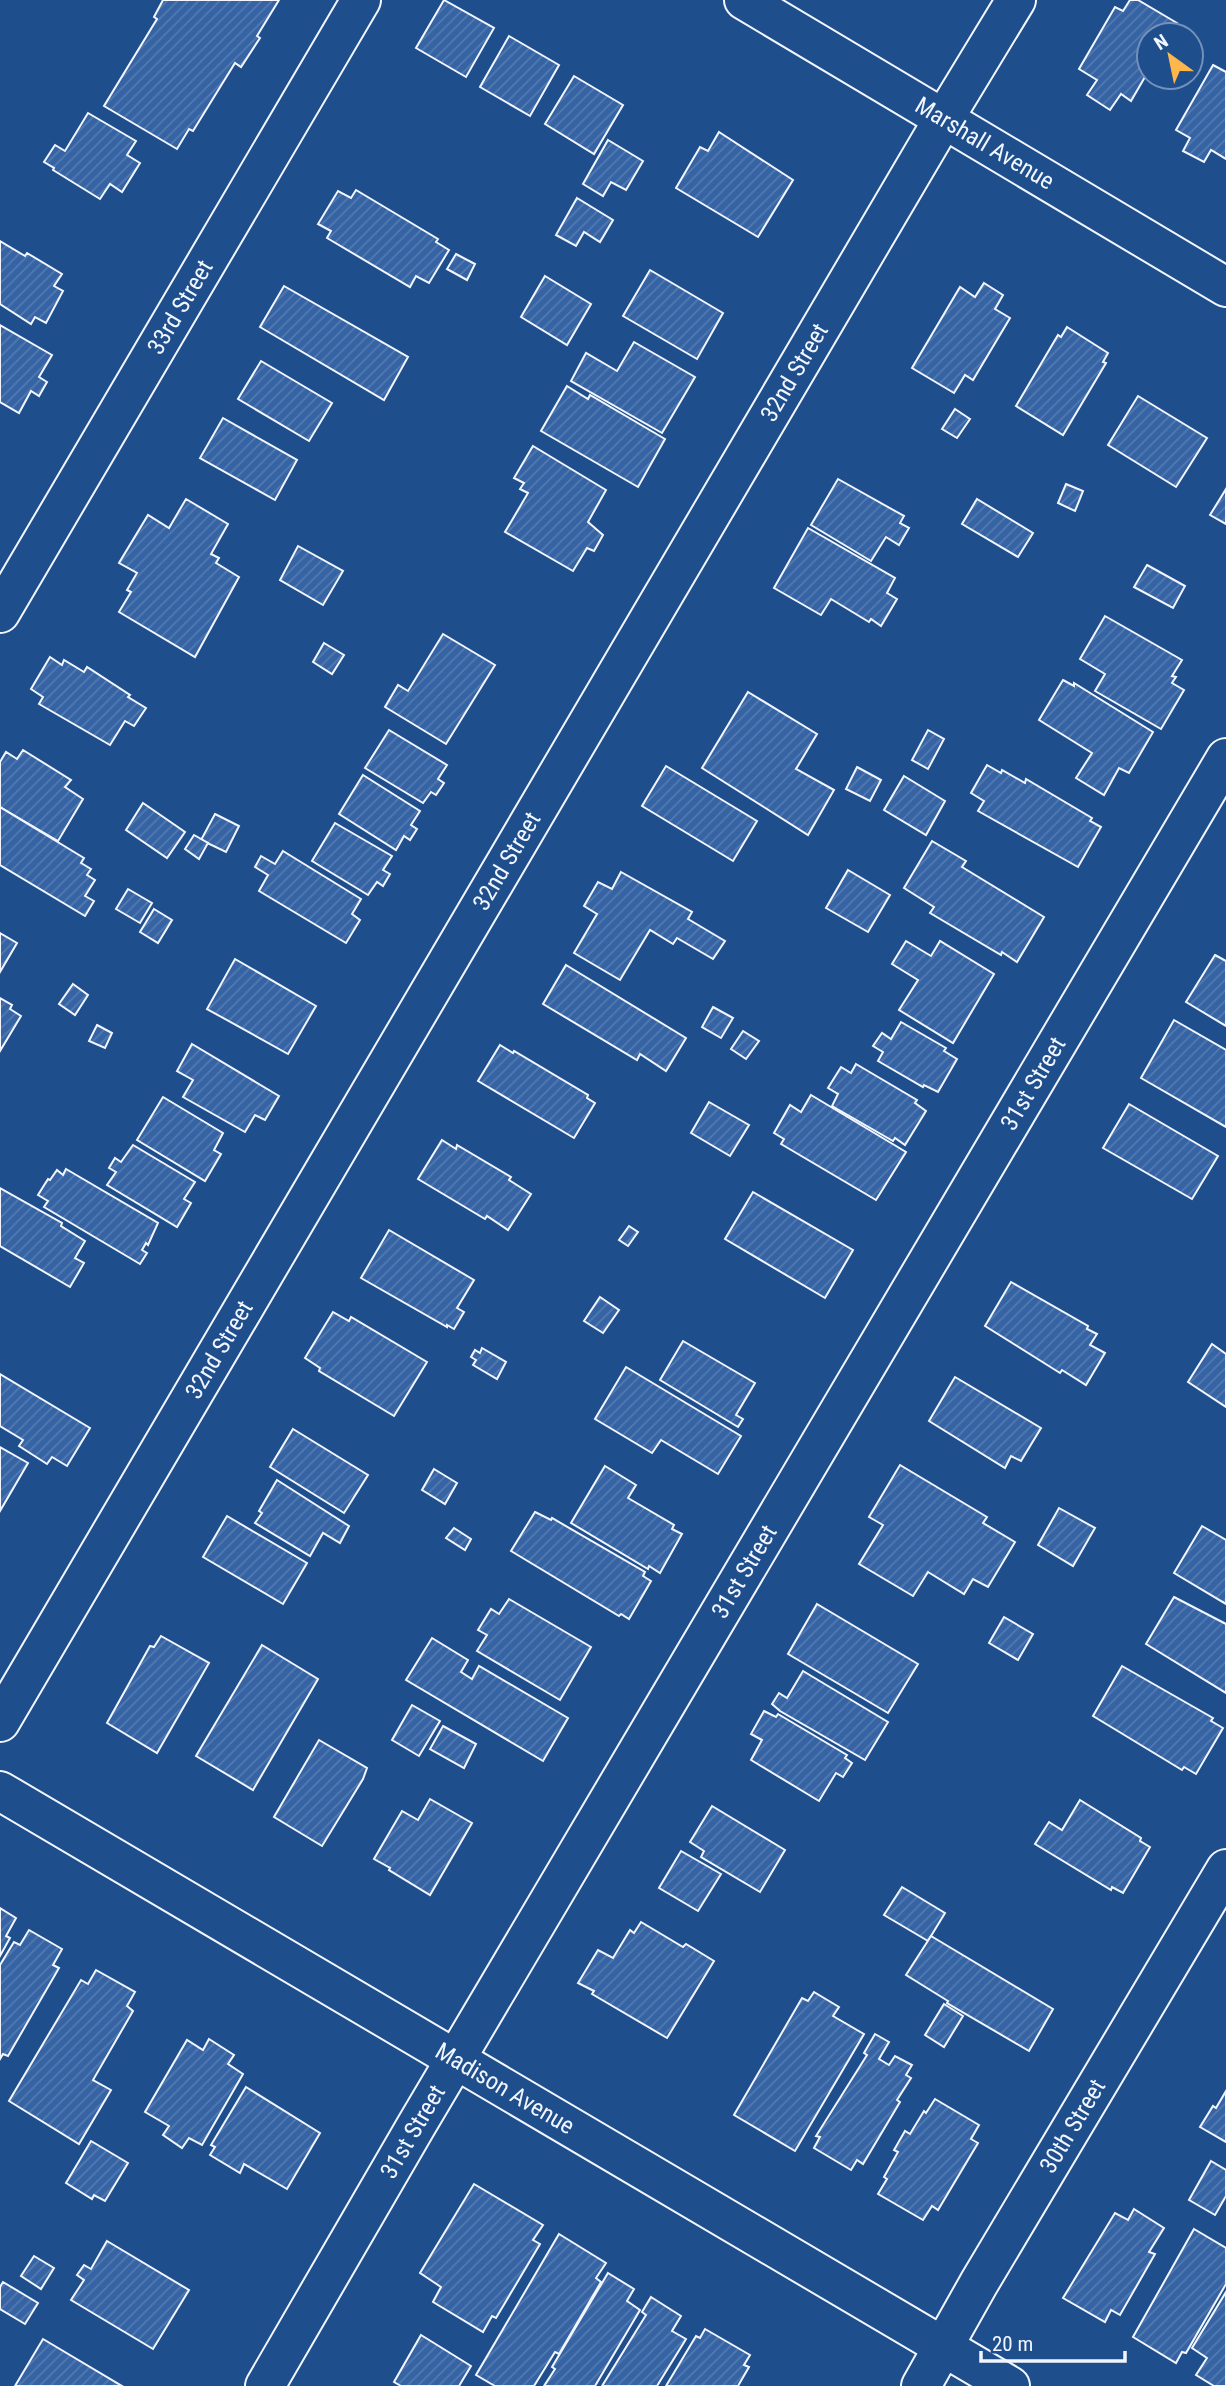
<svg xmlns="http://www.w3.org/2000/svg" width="1226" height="2386" viewBox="0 0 1226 2386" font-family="'Roboto Condensed',sans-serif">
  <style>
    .building { fill: url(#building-hatch); stroke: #f2f6ff; stroke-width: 2 }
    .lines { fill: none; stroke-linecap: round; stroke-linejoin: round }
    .minor-casing { stroke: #f2f6ff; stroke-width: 42 }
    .tertiary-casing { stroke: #f2f6ff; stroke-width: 42 }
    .minor { stroke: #1f4e8c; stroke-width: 38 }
    .tertiary { stroke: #1f4e8c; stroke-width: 38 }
    .labels { text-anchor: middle; stroke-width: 5; stroke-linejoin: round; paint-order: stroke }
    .street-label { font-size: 24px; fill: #f2f6ff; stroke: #1f4e8c }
  </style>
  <defs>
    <pattern id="building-hatch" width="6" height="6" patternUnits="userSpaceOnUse" patternTransform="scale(1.75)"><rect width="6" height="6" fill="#3563a3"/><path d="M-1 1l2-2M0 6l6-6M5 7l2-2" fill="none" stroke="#537ab1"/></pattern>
  </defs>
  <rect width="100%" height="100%" fill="#1f4e8c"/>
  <g class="building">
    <path d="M163,0h116l-22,36 3,2 -19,29 -6,-4 -42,68 -4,-2 -12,20 -73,-43 53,-87 -3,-2z"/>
    <path d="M444,0l50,28 -28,49 -50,-29z"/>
    <path d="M1130,0h8l39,23 -7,12h-21v35l-18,31 -10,-7 -11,16 -23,-15 10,-15 -18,-11 36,-62 8,4z"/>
    <path d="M509,36l50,29 -29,51 -50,-29z"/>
    <path d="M1213,65l13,7v87l-15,-9 -7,12 -21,-11 7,-13 -14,-8z"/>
    <path d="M574,76l49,29 -29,49 -49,-30z"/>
    <path d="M88,113l48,28 -9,14 13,8 -18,29 -12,-8 -10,15 -47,-29 1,-2 -10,-6 11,-17 10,6z"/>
    <path d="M719,132l74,48 -35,57 -82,-49 24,-41 8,4z"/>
    <path d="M608,140l35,21 -17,29 -15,-8 -8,14 -20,-12z"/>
    <path d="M356,190l82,49 -2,3 13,8 -20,33 -13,-7 -6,11 -83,-49 4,-7 -13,-7 20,-33 13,7z"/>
    <path d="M577,198l36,22 -13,22 -16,-10 -8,14 -20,-11z"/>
    <path d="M0,241l25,15 2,-3 35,21 -8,12 9,5 -17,32 -11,-6 -4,7 -31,-20z"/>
    <path d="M456,254l19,10 -8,16 -20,-11z"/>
    <path d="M650,270l73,43 -26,46 -74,-43z"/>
    <path d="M545,276l46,28 -24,41 -46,-28z"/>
    <path d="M984,283l19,12 -8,14 15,9 -37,62 -8,-5 -11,18 -42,-25 48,-81 15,10z"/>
    <path d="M284,286l124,71 -24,43 -124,-73z"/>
    <path d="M0,325l52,30 -13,22 8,5 -8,14 -8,-5 -12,22 -19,-11z"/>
    <path d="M1067,327l41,26 -5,9 3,1 -43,72 -47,-29 42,-71 3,2z"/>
    <path d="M634,342l61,35 -33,56 -91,-52 15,-28 31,18z"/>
    <path d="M261,361l71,42 -23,38 -71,-42z"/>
    <path d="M567,386l21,13 2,-4 75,44 -27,48 -97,-56z"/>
    <path d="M1138,396l69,42 -31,49 -68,-42z"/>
    <path d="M955,409l15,10 -13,19 -15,-9z"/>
    <path d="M223,418l74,42 -22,40 -75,-42z"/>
    <path d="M533,446l73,44 -18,32 15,13 -9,16 -7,-3 -14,23 -68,-39 23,-39 -8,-4 4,-6 -10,-5z"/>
    <path d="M838,479l66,37 -4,7 9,5 -10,17 -13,-8 -15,24 -60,-36z"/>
    <path d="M1066,484l17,7 -8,20 -17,-8z"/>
    <path d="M1226,489v35l-16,-9z"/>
    <path d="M186,499l42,25 -17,30 8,4 -3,5 23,14 -44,80 -76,-45 12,-20 -4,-2 10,-17 -18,-10 29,-48 21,13z"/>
    <path d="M977,499l56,34 -15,24 -56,-33z"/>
    <path d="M808,528l87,50 -8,15 10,6 -16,27 -10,-7 -2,3 -38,-23 -10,16 -47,-27z"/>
    <path d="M298,546l45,25 -20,34 -43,-25z"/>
    <path d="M1147,565l38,21 -12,22 -39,-21z"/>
    <path d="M1105,616l77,44 -10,16 4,1 -4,6 12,7 -23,39 -66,-38 10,-17 -25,-15z"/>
    <path d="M443,634l52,31 -49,79 -61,-37 13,-22 10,6z"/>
    <path d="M324,643l20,12 -12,19 -19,-12z"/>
    <path d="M50,657l12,8 2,-5 20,12 3,-5 43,28 -2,2 18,11 -12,18 -9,-5 -15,24 -71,-41 4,-7 -12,-8z"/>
    <path d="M1063,680l11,6v-3l79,49 -24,41 -10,-5 -15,27 -28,-17 16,-25 -53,-33z"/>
    <path d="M748,692l69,42 -21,35 38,21 -26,45 -106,-67z"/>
    <path d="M389,730l58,35 -9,14 6,4 -8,12 -5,-3 -8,11 -58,-35z"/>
    <path d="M928,730l16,9 -16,30 -16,-9z"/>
    <path d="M23,750l48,30 -6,7 18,12 -25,42 -58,-34v-45l6,-10 11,7z"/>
    <path d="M987,765l14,8 1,-3 23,13 1,-4 66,39 -2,3 11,6 -23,40 -100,-56 6,-10 -13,-8z"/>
    <path d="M666,766l91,55 -24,40 -91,-55z"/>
    <path d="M857,767l24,13 -11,21 -24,-12z"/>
    <path d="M363,775l57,36 -9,14 6,4 -7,11 -6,-4 -8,14 -57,-36z"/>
    <path d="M904,776l41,25 -19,34 -42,-25z"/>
    <path d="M143,803l42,29 -18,26 -41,-28z"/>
    <path d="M0,807l84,51 -3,5 10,6 -4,6 8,5 -10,16 9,5 -9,15 -85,-51z"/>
    <path d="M215,814l24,12 -13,26 -25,-12z"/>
    <path d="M335,823l57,33 -9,14 7,4 -7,12 -6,-4 -9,13 -56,-34z"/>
    <path d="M194,835l14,8 -9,16 -14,-10z"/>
    <path d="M932,841l34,20 -4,6 82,50 -27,45 -15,-10 -1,3 -71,-42 4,-6 -30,-19z"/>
    <path d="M283,851l78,48 -9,15 8,6 -14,23 -87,-52 9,-16 -13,-8 6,-11 14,8z"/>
    <path d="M848,870l42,25 -22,37 -42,-24z"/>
    <path d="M621,872l71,40 -4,7 37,22 -12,18 -36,-21 -4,6 -23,-14 -30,50 -46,-27 23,-39 -13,-8 14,-24 14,7z"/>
    <path d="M128,889l24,14 -12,20 -24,-14z"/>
    <path d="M154,909l18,11 -14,23 -18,-11z"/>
    <path d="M0,933l17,10 -17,29z"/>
    <path d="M906,941l25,15 9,-15 54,33 -41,69 -54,-33 19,-30 -26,-16z"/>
    <path d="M1215,955l11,6v65l-40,-24z"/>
    <path d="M235,959l81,47 -28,48 -81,-45z"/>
    <path d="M566,965l120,73 -20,33 -26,-17 -3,6 -94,-56z"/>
    <path d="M73,984l15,11 -13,20 -16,-11z"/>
    <path d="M0,998l12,7 -2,4 11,7 -21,35z"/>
    <path d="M713,1007l20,11 -12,20 -19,-11z"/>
    <path d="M1174,1020l52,30v77l-85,-49z"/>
    <path d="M901,1022l45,26 -2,3 13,8 -19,33 -14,-7 -1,2 -45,-26 5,-9 -10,-6 9,-13 9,6z"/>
    <path d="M97,1025l15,8 -7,15 -16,-7z"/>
    <path d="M743,1031l16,10 -13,18 -15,-10z"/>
    <path d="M192,1044l87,52 -14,24 -10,-5 -10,17 -62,-35 10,-17 -16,-9z"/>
    <path d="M500,1045l13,8 1,-2 74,44 -1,3 8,5 -21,35 -96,-57z"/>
    <path d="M856,1064l61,36 -2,3 11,8 -21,34 -10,-7 -2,3 -61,-35 6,-12 -10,-6 13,-21 10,6z"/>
    <path d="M811,1095l95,57 -30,48 -95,-56 3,-5 -10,-6 16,-28 11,7z"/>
    <path d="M163,1097l60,36 -9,17 7,4 -16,27 -68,-41z"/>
    <path d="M709,1102l40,23 -19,31 -39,-23z"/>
    <path d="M1129,1104l89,52 -26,43 -89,-51z"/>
    <path d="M442,1140l14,9 1,-4 54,32 -2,3 22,14 -23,36 -21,-14 -2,3 -67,-40z"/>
    <path d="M133,1145l62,37 -11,17 7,4 -14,24 -70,-42 9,-13 -7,-4 6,-10 6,4z"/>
    <path d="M66,1169l92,54 -10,22 -2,-2 -4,7 5,3 -7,11 -96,-57 4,-6 -10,-6 10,-16 2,1 7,-10 6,5z"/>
    <path d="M0,1188l62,35 -1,3 24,15 -10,17 9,5 -14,24 -70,-41z"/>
    <path d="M753,1192l100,58 -28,48 -100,-59z"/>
    <path d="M629,1226l9,6 -10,14 -9,-6z"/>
    <path d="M389,1230l85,50 -17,28 7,4 -10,17 -7,-4v2l-86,-49z"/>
    <path d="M1011,1282l77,44 -1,3 10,5 -7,11 15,8 -19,32 -24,-15 -2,3 -75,-47z"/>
    <path d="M600,1297l19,13 -16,23 -19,-12z"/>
    <path d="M333,1312l16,9 2,-4 76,45 -33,54 -75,-45 1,-3 -15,-10z"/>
    <path d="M683,1341l72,42 -19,32 7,4 -5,8 -78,-47z"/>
    <path d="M1212,1344l14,10v53l-38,-25z"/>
    <path d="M482,1348l24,14 -9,17 -24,-14 3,-5 -5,-3 4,-7 5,3z"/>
    <path d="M626,1367l115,69 -23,38 -57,-34 -9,13 -57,-34z"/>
    <path d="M0,1374l90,54 -23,38 -15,-9 -5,7 -28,-18 4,-6 -23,-14z"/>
    <path d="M955,1377l86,51 -20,33 -10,-5 -6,12 -76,-47z"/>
    <path d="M293,1429l75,46 -24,38 -74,-46z"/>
    <path d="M0,1447l28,16 -28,48z"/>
    <path d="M900,1465l87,52 -4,6 32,19 -27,45 -15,-8 -9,15 -36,-22 -15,24 -54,-32 24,-39 -14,-8z"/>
    <path d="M605,1466l31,19 -8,13 46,27 -2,4 10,5 -22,39 -11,-7 -1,3 -77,-46z"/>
    <path d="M434,1469l23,14 -12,21 -23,-14z"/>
    <path d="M277,1480l72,46 -9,17 -17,-10 -13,23 -55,-33 7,-10 -3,-2z"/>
    <path d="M1059,1508l36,20 -22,38 -35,-21z"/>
    <path d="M535,1512l16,8 1,-2 93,54 -2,4 8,5 -22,38 -8,-5 -2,2 -108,-65z"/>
    <path d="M227,1516l80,47 -24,41 -80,-47z"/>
    <path d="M1202,1526l24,14v64l-52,-31z"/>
    <path d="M454,1528l17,11 -6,11 -19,-12z"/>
    <path d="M1174,1597l52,27v69l-80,-49z"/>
    <path d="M509,1599l82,48 -31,53 -83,-49 10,-16 -9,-5 13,-21 8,5z"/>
    <path d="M817,1604l101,60 -30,49 -100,-59z"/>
    <path d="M1004,1617l29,17 -15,26 -29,-17z"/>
    <path d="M161,1636l48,27 -52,90 -50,-30 43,-77 4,1z"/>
    <path d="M432,1638l36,22 -7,12 11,7 7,-13 89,52 -25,43 -137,-81z"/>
    <path d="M262,1645l56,34 -65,111 -57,-34z"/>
    <path d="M1122,1666l91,52 -2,3 12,7 -27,46 -12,-7 -2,3 -89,-54z"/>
    <path d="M803,1671l85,51 -23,38 -85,-49 -8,-7 7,-11 8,5z"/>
    <path d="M412,1705l28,16 -21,35 -27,-16z"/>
    <path d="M764,1711l12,6 2,-3 69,41 -2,3 7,5 -9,14 -7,-4 -17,28 -68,-41 11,-20 -11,-6z"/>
    <path d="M443,1726l33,18 -12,24 -34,-19z"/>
    <path d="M319,1740l48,28 -4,11 -41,67 -48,-29z"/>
    <path d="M430,1799l42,24 -42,72 -41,-25 1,-2 -16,-9 28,-48 16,9z"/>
    <path d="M1080,1800l61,38 -1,3 10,6 -27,46 -11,-6 -1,3 -76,-46 14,-22 13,8z"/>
    <path d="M712,1806l73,44 -25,42 -59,-35 3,-6 -14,-9z"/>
    <path d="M681,1851l40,23 -23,37 -39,-23z"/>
    <path d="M902,1887l43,26 -17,28 -44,-26z"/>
    <path d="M0,1908l16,10 -10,18 4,2 -10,18z"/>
    <path d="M641,1922l42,25 3,-3 28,17 -47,77 -75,-44 2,-3 -16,-8 20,-33 15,8 17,-28 4,3z"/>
    <path d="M29,1930l33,19 -9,16 6,3 -51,88 -5,-2 -3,5v-94l14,-23 6,3z"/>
    <path d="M931,1936l122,73 -24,42 -82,-48 1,-2 -42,-26z"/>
    <path d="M96,1970l39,22 -8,14 6,5 -40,69 18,10 -32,54 -70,-43 72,-121 7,4z"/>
    <path d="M814,1992l25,15 -6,9 31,18 -69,117 -61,-36 68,-117 6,3z"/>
    <path d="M944,2004l19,12 -19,31 -19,-12z"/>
    <path d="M875,2034l14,8 -10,17 10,6 6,-9 17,9 -6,10 5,3 -14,22 3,2 -37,62 -6,-4 -6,10 -37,-22 6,-11 -4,-1 51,-81 -3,-2z"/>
    <path d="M209,2039l25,16 -6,9 15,10 -41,71 -13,-7 -7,10 -19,-13 6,-9 -24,-14 42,-72 16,10z"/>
    <path d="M246,2087l74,46 -33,56 -43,-25 -4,9 -30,-18 5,-8 -4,-2z"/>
    <path d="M1226,2091v51l-26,-15 13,-21 3,2z"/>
    <path d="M935,2099l44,26 -8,14 7,4 -40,67 -6,-4 -9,14 -45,-26 9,-15 -3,-2 14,-25 -4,-2 11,-19 5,3 14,-23 2,2z"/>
    <path d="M91,2141l37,22 -23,38 -11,-6 -2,4 -26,-16z"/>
    <path d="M1211,2161l15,9v26l-11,19 -26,-15z"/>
    <path d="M474,2184l69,41 -10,15 7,4 -44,74 -4,-2 -9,16 -50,-30 8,-15 -21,-14z"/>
    <path d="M1134,2209l30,19 -15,24 6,2 -35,61 -9,-5 -6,12 -42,-24 52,-85 13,7z"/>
    <path d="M1194,2229l32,19v36l-40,69 -4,-1 -6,11 -43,-26z"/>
    <path d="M559,2234l47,29 -10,15 5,4 -42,72 -4,-2 -21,34h-39l-19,-11z"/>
    <path d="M107,2241l82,49 -36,59 -82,-49 13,-20 -7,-5 7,-10 7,4z"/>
    <path d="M34,2256l20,12 -13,21 -20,-13z"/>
    <path d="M608,2273l26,16 -7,12 13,9 -45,76h-51l11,-17 -3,-2z"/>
    <path d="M3,2282l35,21 -13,21 -25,-15v-22z"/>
    <path d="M1226,2292v94h-12l-18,-11 11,-17 -15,-10z"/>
    <path d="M651,2297l30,19 -9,15 14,8 -29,47h-55l44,-71 -4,-3z"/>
    <path d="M705,2329l45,26 -6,10 5,2 -11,19h-72l30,-50 4,2z"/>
    <path d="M421,2335l50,31 -12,20h-58l-7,-4z"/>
    <path d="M43,2339l79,47h-107z"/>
  </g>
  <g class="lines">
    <g class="minor-casing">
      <g id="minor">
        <path id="s1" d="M0,613l361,-613"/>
        <path id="s2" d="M0,1722l943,-1602 73,-120"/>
        <path id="s3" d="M265,2386l151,-260 810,-1368"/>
        <path id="s4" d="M921,2386l58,-103 247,-414"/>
      </g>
    </g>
    <g class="tertiary-casing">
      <g id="tertiary">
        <path id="s5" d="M744,0l482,287"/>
        <path id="s6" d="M0,1791l1010,595"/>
      </g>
    </g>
    <use href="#minor" class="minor"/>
    <use href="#tertiary" class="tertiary"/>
  </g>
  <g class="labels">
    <g class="street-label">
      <text dy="8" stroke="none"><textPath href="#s5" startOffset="280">Marshall Avenue</textPath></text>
      <text dy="8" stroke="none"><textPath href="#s1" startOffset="355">33rd Street</textPath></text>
      <text dy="8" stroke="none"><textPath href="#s2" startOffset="1566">32nd Street</textPath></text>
      <text dy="8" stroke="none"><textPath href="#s2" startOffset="999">32nd Street</textPath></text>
      <text dy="8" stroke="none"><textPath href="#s3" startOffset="1512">31st Street</textPath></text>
      <text dy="8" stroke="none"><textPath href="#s2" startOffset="432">32nd Street</textPath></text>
      <text dy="8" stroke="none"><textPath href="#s3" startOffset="945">31st Street</textPath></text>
      <text dy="8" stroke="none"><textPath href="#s6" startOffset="586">Madison Avenue</textPath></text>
      <text dy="8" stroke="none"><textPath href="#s4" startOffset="301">30th Street</textPath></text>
      <text dy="8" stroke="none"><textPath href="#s3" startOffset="294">31st Street</textPath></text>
    </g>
  </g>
  <g transform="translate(1170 56) rotate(327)"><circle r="33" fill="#1f4e8c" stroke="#7391ba" stroke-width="2"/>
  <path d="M0-5L12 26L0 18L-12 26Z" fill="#ffb74d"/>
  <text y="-10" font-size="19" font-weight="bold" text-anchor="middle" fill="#f2f6ff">N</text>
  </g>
  <path d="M981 2351v10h144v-10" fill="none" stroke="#f2f6ff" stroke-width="3.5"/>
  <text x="992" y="2351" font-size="21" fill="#f2f6ff" stroke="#1f4e8c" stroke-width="5" paint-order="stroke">20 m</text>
</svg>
